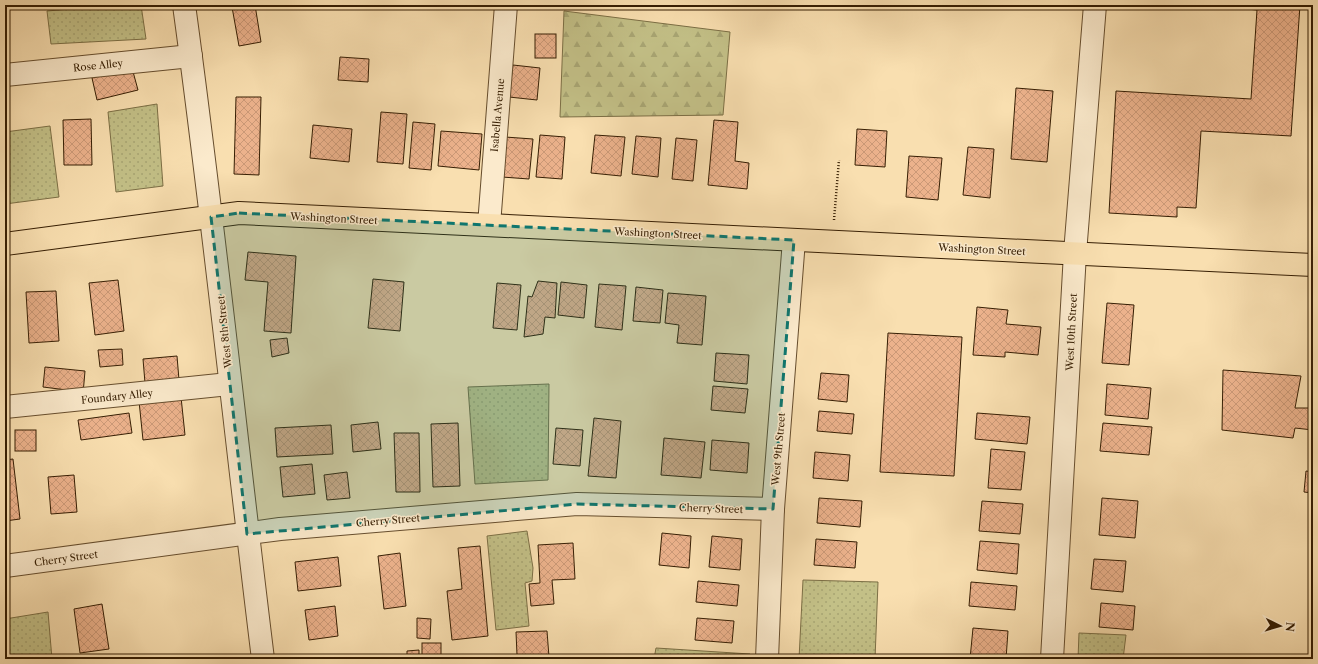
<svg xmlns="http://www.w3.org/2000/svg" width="1318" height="664" viewBox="0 0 1318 664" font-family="'Libre Caslon Text',serif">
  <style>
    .green { fill: url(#green-dots); stroke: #7c6f45 }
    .forest { fill: url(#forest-firs); stroke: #7c6f45 }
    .building { fill: url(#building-cross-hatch); stroke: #361e03 }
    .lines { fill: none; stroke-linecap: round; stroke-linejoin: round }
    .minor-casing { stroke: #674e2e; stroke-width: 24 }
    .major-casing { stroke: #361e03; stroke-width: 24 }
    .path { stroke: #361e03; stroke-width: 2.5; stroke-dasharray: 1 2; stroke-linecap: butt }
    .minor { stroke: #fbeacc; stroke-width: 22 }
    .major { stroke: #f9dfb0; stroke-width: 22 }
    .marked { fill: #0f766e; fill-opacity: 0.2; stroke: #0f766e; stroke-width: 3; stroke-dasharray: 8 5; stroke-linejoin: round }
    .labels { text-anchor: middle; stroke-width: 3; stroke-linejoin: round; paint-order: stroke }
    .street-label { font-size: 10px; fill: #361e03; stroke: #fbeacc }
  </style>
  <defs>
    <pattern id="green-dots" width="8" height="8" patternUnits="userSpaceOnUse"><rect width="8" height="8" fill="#c3c087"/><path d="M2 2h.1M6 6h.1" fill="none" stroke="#a8a573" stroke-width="1.8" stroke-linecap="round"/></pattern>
    <pattern id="forest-firs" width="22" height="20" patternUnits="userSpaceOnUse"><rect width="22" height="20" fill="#c3c087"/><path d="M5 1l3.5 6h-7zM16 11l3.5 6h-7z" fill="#a8a573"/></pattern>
    <pattern id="building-cross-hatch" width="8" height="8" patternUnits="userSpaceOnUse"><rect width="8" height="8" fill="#ecb28c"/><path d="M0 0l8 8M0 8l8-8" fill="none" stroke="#cb9977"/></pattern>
  </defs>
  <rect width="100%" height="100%" fill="#f9dfb0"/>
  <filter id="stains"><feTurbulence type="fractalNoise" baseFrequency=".005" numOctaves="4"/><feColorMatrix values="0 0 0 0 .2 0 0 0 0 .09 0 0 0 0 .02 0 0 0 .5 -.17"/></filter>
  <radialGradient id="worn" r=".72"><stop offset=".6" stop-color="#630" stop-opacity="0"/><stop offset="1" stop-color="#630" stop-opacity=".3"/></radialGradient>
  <g class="green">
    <path d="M117,5h24l5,34 -95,5 -4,-33z"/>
    <path d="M157,104l6,82 -47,6 -8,-80z"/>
    <path d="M50,126l9,71 -54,7v-72z"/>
    <path d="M549,384l-1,96 -73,4 -7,-97z"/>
    <path d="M527,531l6,37 -1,13 -7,2 4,43 -33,4 -9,-94z"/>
    <path d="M803,580l75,2 -3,77h-76z"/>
    <path d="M48,612l4,47h-47v-40z"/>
    <path d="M1079,633l47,2 -3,24h-45z"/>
    <path d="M656,648l94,6 -1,5h-95z"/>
  </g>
  <path class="forest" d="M564,11l166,21 -7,83 -163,2z"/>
  <g class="building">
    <path d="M224,5h31l6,37 -22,4 -7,-39 -8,1z"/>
    <path d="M1247,5h53l-9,131 -90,-5 -5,77 -19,-1v10l-68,-4 7,-122 135,8 6,-89 -10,-1z"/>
    <rect x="535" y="34" width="21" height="24"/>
    <path d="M340,57l29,2 -1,23 -30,-2z"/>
    <path d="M513,65l27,3 -3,32 -28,-3z"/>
    <path d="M132,68l6,22 -41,10 -5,-22z"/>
    <path d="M1016,88l37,3 -6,71 -36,-3z"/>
    <path d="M236,97h25l-2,78 -25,-1z"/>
    <path d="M381,112l26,2 -4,50 -26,-2z"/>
    <path d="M91,119l1,46h-28l-1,-45z"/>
    <path d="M714,120l24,2 -3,39 14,2 -2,26 -39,-4z"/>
    <path d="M413,122l22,2 -4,46 -22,-2z"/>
    <path d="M313,125l39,4 -3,33 -39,-4z"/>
    <path d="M857,129l30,2 -2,36 -30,-2z"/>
    <path d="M441,131l41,3 -3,36 -41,-4z"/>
    <path d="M540,135l25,2 -3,42 -26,-2z"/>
    <path d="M595,135l30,2 -4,39 -30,-3z"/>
    <path d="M636,136l25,2 -3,39 -26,-3z"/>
    <path d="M505,137l28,2 -4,40 -27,-2z"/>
    <path d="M676,138l21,2 -4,41 -21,-2z"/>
    <path d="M968,147l26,2 -4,49 -27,-3z"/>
    <path d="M909,156l33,2 -4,42 -32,-3z"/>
    <path d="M248,252l48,4 -5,77 -27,-2 4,-49 -23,-2z"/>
    <path d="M373,279l31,3 -4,49 -32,-3z"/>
    <path d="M118,280l6,51 -29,4 -6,-52z"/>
    <path d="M538,281l19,2 -2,35 -10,-1 -2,17 -19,3 4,-41 4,1z"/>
    <path d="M561,282l26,3 -3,33 -26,-3z"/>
    <path d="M497,283l24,2 -4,45 -24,-2z"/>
    <path d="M599,284l27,2 -4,44 -27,-3z"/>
    <path d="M636,287l27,3 -3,33 -27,-2z"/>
    <path d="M56,291l3,50 -30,2 -3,-51z"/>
    <path d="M668,293l38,3 -4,49 -25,-2 2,-18 -14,-2z"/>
    <path d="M1107,303l27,2 -5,60 -27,-2z"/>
    <path d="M977,307l31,3 -2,14 35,3 -3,28 -33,-3v5l-32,-2z"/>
    <path d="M888,333l74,4 -8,139 -74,-4z"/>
    <path d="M287,338l2,15 -17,4 -2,-17z"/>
    <path d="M122,349l1,16 -23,2 -2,-17z"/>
    <path d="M716,353l33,2 -2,29 -33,-3z"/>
    <path d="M177,356l2,24 -34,3 -2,-24z"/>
    <path d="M45,367l40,4 -2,23 -17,-1 1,-3 -24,-3z"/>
    <path d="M1223,370l78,6 -6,32h18v22l-18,-2 -2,10 -71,-8z"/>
    <path d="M821,373l28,2 -2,27 -29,-3z"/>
    <path d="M1107,384l44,4 -3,31 -43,-4z"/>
    <path d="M713,386l35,3 -3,24 -34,-3z"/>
    <path d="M181,397l4,38 -42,5 -4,-39z"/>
    <path d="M819,411l35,3 -2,20 -35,-3z"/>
    <path d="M129,413l3,20 -51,7 -3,-20z"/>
    <path d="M977,413l53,4 -3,27 -52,-5z"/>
    <path d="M594,418l27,3 -5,57 -28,-2z"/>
    <path d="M378,422l3,27 -28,3 -2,-27z"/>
    <path d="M458,423l2,63 -27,1 -2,-63z"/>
    <path d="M1103,423l49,4 -3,28 -49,-4z"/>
    <path d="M331,425l2,29 -56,3 -2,-29z"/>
    <path d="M556,428l27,2 -3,36 -27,-2z"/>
    <rect x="15" y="430" width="21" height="21"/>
    <path d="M394,433h25l1,59h-24z"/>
    <path d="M664,438l41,4 -4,36 -40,-3z"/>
    <path d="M712,440l37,3 -2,30 -37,-3z"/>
    <path d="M991,449l34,3 -4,38 -33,-2z"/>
    <path d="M815,452l35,3 -2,26 -35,-3z"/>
    <path d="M13,459l7,60 -15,2v-61z"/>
    <path d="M312,464l3,30 -32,3 -3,-30z"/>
    <path d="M1306,471l7,1v21l-9,-1z"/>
    <path d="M347,472l3,26 -23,2 -3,-25z"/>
    <path d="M74,475l3,37 -26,2 -3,-37z"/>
    <path d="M819,498l43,3 -2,26 -43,-4z"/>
    <path d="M1102,498l36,3 -3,37 -36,-3z"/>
    <path d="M982,501l41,3 -3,30 -41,-3z"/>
    <path d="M662,533l29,3 -2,32 -30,-3z"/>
    <path d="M712,536l30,3 -2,31 -31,-3z"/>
    <path d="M816,539l41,3 -2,26 -41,-3z"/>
    <path d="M980,541l39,3 -2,30 -40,-4z"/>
    <path d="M573,543l2,36 -23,1 2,24 -23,2 -2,-22 11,-1 -2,-38z"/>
    <path d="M480,546l8,90 -36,4 -5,-49 15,-2 -4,-41z"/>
    <path d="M400,553l6,53 -22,3 -6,-53z"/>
    <path d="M338,557l3,29 -43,5 -3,-29z"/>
    <path d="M1094,559l32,2 -3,31 -32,-3z"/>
    <path d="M698,581l41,4 -2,21 -41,-4z"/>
    <path d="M971,582l46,4 -2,24 -46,-4z"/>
    <path d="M1101,603l34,3 -2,24 -34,-3z"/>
    <path d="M102,604l7,45 -29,4 -6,-44z"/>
    <path d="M335,606l3,30 -29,4 -4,-30z"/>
    <path d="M417,618l14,1 -1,20 -13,-1z"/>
    <path d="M697,618l37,3 -2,22 -37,-3z"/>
    <path d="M973,628l35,3 -2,28h-36z"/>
    <path d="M547,631l2,26 -32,-2 -1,-23z"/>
    <rect x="422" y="643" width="19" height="16"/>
    <path d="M419,650v9h-12v-8z"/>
  </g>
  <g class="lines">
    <g class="minor-casing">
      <g id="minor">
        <path d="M184,5c30,218 52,436 79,654"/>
        <path d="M5,75l186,-19"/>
        <path d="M489,225l17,-220"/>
        <path d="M5,407l224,-23"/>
        <path d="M5,566l275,-37 297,-25 196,5"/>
        <path d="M767,659l6,-150 21,-269"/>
        <path d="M1052,659l23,-406 20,-248"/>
      </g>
    </g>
    <g class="major-casing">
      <path id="major" d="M5,244l234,-31 1074,52"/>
    </g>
    <path class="path" d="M834,220l5,-60"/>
    <use href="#minor" class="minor"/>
    <use href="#major" class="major"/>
  </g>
  <path class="marked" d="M239,213l555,27 -21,269 -196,-5 -330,30 -36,-317z"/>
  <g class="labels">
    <g class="street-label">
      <text transform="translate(98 65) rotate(-6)" y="4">Rose Alley</text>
      <text transform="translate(497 115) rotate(-85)" y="4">Isabella Avenue</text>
      <text transform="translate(334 218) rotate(3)" y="4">Washington Street</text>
      <text transform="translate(658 233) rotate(3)" y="4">Washington Street</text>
      <text transform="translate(982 249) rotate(3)" y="4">Washington Street</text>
      <text transform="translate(224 332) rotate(-96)" y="4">West 8th Street</text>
      <text transform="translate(1071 332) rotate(-87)" y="4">West 10th Street</text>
      <text transform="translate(117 396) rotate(-6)" y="4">Foundary Alley</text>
      <text transform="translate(778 449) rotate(-85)" y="4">West 9th Street</text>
      <text transform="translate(711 508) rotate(2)" y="4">Cherry Street</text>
      <text transform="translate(388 520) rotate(-5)" y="4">Cherry Street</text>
      <text transform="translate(66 558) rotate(-8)" y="4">Cherry Street</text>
    </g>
  </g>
  <rect width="1318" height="664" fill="none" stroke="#f9dfb0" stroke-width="20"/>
  <rect x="6" y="6" width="1306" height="652" fill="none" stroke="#361e03" stroke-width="2"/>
  <rect x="10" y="10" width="1298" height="644" fill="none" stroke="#361e03"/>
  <g transform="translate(1280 626) rotate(95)" stroke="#fbeacc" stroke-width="3" paint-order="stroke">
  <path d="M0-3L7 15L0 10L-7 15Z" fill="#361e03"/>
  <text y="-6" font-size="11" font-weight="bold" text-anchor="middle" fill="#361e03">N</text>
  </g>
  <rect width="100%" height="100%" filter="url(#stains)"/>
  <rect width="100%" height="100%" fill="url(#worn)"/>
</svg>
